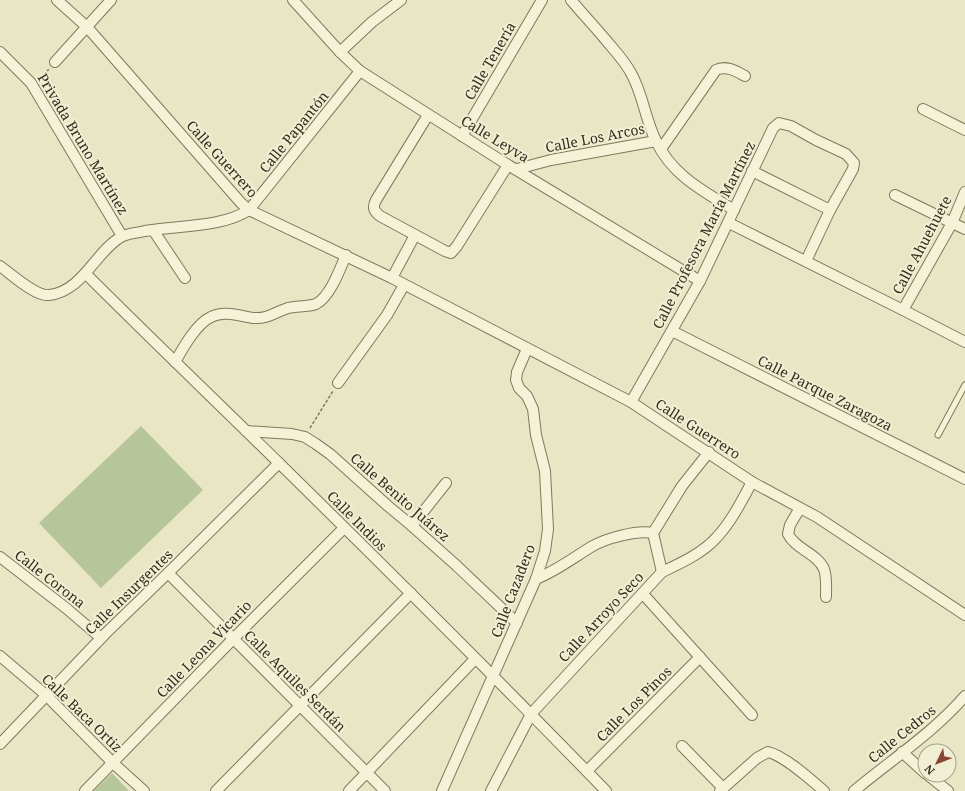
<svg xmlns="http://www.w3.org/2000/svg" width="965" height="791" viewBox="0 0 965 791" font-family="'Noto Serif',serif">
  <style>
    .green { fill: #b7c59a }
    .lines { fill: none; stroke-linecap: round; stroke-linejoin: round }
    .lane-casing { stroke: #81785d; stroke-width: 7 }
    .street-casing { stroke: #81785d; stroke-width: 12 }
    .path { stroke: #81785d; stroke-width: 1.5; stroke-dasharray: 3 2; stroke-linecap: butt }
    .lane { stroke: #f4f2d7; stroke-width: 5 }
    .street { stroke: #f4f2d7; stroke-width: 10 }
    .labels { text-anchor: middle; stroke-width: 4; stroke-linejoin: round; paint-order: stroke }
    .street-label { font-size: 14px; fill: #332d1f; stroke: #f1efd3 }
  </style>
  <rect width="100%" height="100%" fill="#e9e6c5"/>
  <g class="green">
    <path d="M141,426l62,64 -102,98 -62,-65z"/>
    <path d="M112,773l17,18h-35z"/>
  </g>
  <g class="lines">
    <g class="lane-casing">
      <path id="lane" d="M938,435l27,-50"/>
    </g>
    <g class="street-casing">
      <g id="street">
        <path d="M57,0l30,27 154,176 8,7 143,68 239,124 121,80 65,35 148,98"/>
        <path d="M293,0l47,52 20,19 148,94 192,116"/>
        <path d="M571,0c11,13 23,26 34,39 9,11 19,21 26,34 12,21 14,46 25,68 16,34 47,50 78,69"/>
        <path d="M0,52l31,31 91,153"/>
        <path d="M340,52l32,-30 29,-22"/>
        <path d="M55,62l56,-62"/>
        <path d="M923,109l42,21"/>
        <path d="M428,115l-52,85c-4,8 -2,11 4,16l65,35 6,2 6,-7 51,-81"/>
        <path d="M462,136l80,-136"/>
        <path d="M661,149l55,-79c10,-5 20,1 29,6"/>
        <path d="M517,169l34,-9 105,-19"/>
        <path d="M752,171l78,39"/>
        <path d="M895,195l70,34"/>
        <path d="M729,223l174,87 62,32"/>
        <path d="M153,230l32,48"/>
        <path d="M0,266c11,8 36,31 49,29 33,-3 47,-44 72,-58 7,-4 17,-4 24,-6 33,-6 76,-3 104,-21l111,-139"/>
        <path d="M86,274c64,64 130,127 195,191 109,107 218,216 325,326"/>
        <path d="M392,278l23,-43"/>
        <path d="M903,310l49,-87 13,-31"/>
        <path d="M672,331l293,148"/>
        <path d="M175,362c8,-14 21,-38 36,-45 13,-7 29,-1 42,1 16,1 22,-6 35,-10 9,-2 19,-1 28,-4 14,-7 24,-35 30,-49"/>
        <path d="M338,383l49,-68 17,-30"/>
        <path d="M631,402l69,-121 73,-153 6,-5 12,3 25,14 30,14 8,9 -1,6 -23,41 -24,51"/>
        <path d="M246,431l46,3 13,3 11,7 14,10 58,52 24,20 45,40 60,57"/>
        <path d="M800,508l-10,17 -2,9c7,15 29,19 36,35 3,8 2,20 2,28"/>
        <path d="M412,526l34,-43"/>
        <path d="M653,533l9,39"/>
        <path d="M0,557l66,51 35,30"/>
        <path d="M168,573l217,218"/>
        <path d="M536,579c20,-8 37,-21 55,-32 15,-9 46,-17 62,-14l29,-47 27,-34"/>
        <path d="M643,594l109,121"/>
        <path d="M0,656l46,39 67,68 31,28"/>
        <path d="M0,744l106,-111 62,-60 111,-110"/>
        <path d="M682,746l41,42"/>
        <path d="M902,752l23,21"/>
        <path d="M587,771l113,-114"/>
        <path d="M928,775l20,16"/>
        <path d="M85,791l148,-152 111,-111"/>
        <path d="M216,791l195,-198"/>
        <path d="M349,791l126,-132"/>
        <path d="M442,791l94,-212 9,-28 3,-22 -3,-58 -9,-36 -3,-26 -6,-13 -8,-8 -3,-8 1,-8 10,-23"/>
        <path d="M491,791l40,-77 131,-142c19,-9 41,-19 55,-35 15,-16 25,-37 35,-55"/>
        <path d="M720,791l37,-33 11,-6c17,4 43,28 56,39"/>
        <path d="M854,791c37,-31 79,-58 111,-95"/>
      </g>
    </g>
    <g class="path">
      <path d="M40,79l9,-10"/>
      <path d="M310,428l23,-37"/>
    </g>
    <use href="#lane" class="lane"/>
    <use href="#street" class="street"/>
  </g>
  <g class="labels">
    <g class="street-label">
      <text transform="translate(490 61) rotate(-60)" y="5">Calle Tenería</text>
      <text transform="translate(294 132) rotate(-51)" y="5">Calle Papantón</text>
      <text transform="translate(595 138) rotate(-11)" y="5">Calle Los Arcos</text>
      <text transform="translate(495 139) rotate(31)" y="5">Calle Leyva</text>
      <text transform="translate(83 144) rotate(59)" y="5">Privada Bruno Martínez</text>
      <text transform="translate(222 159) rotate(48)" y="5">Calle Guerrero</text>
      <text transform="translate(704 235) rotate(-63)" y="5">Calle Profesora María Martínez</text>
      <text transform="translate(922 245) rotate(-62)" y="5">Calle Ahuehuete</text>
      <text transform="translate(825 393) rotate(27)" y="5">Calle Parque Zaragoza</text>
      <text transform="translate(698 429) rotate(33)" y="5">Calle Guerrero</text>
      <text transform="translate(400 497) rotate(41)" y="5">Calle Benito Juárez</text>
      <text transform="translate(357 521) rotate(45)" y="5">Calle Indios</text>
      <text transform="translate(50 579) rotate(38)" y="5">Calle Corona</text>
      <text transform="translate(513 591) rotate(-69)" y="5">Calle Cazadero</text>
      <text transform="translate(129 592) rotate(-44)" y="5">Calle Insurgentes</text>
      <text transform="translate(601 617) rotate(-47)" y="5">Calle Arroyo Seco</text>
      <text transform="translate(204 649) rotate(-46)" y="5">Calle Leona Vicario</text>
      <text transform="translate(295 681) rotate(45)" y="5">Calle Aquiles Serdán</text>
      <text transform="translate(634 704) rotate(-45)" y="5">Calle Los Pinos</text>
      <text transform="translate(82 713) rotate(44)" y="5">Calle Baca Ortiz</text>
      <text transform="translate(902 734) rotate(-39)" y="5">Calle Cedros</text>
    </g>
  </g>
  <g transform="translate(937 763) rotate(227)"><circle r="19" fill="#f1efd3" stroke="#a5a18b"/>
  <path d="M0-3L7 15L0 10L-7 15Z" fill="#894634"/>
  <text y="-6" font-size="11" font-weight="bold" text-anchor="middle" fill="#332d1f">N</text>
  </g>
</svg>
